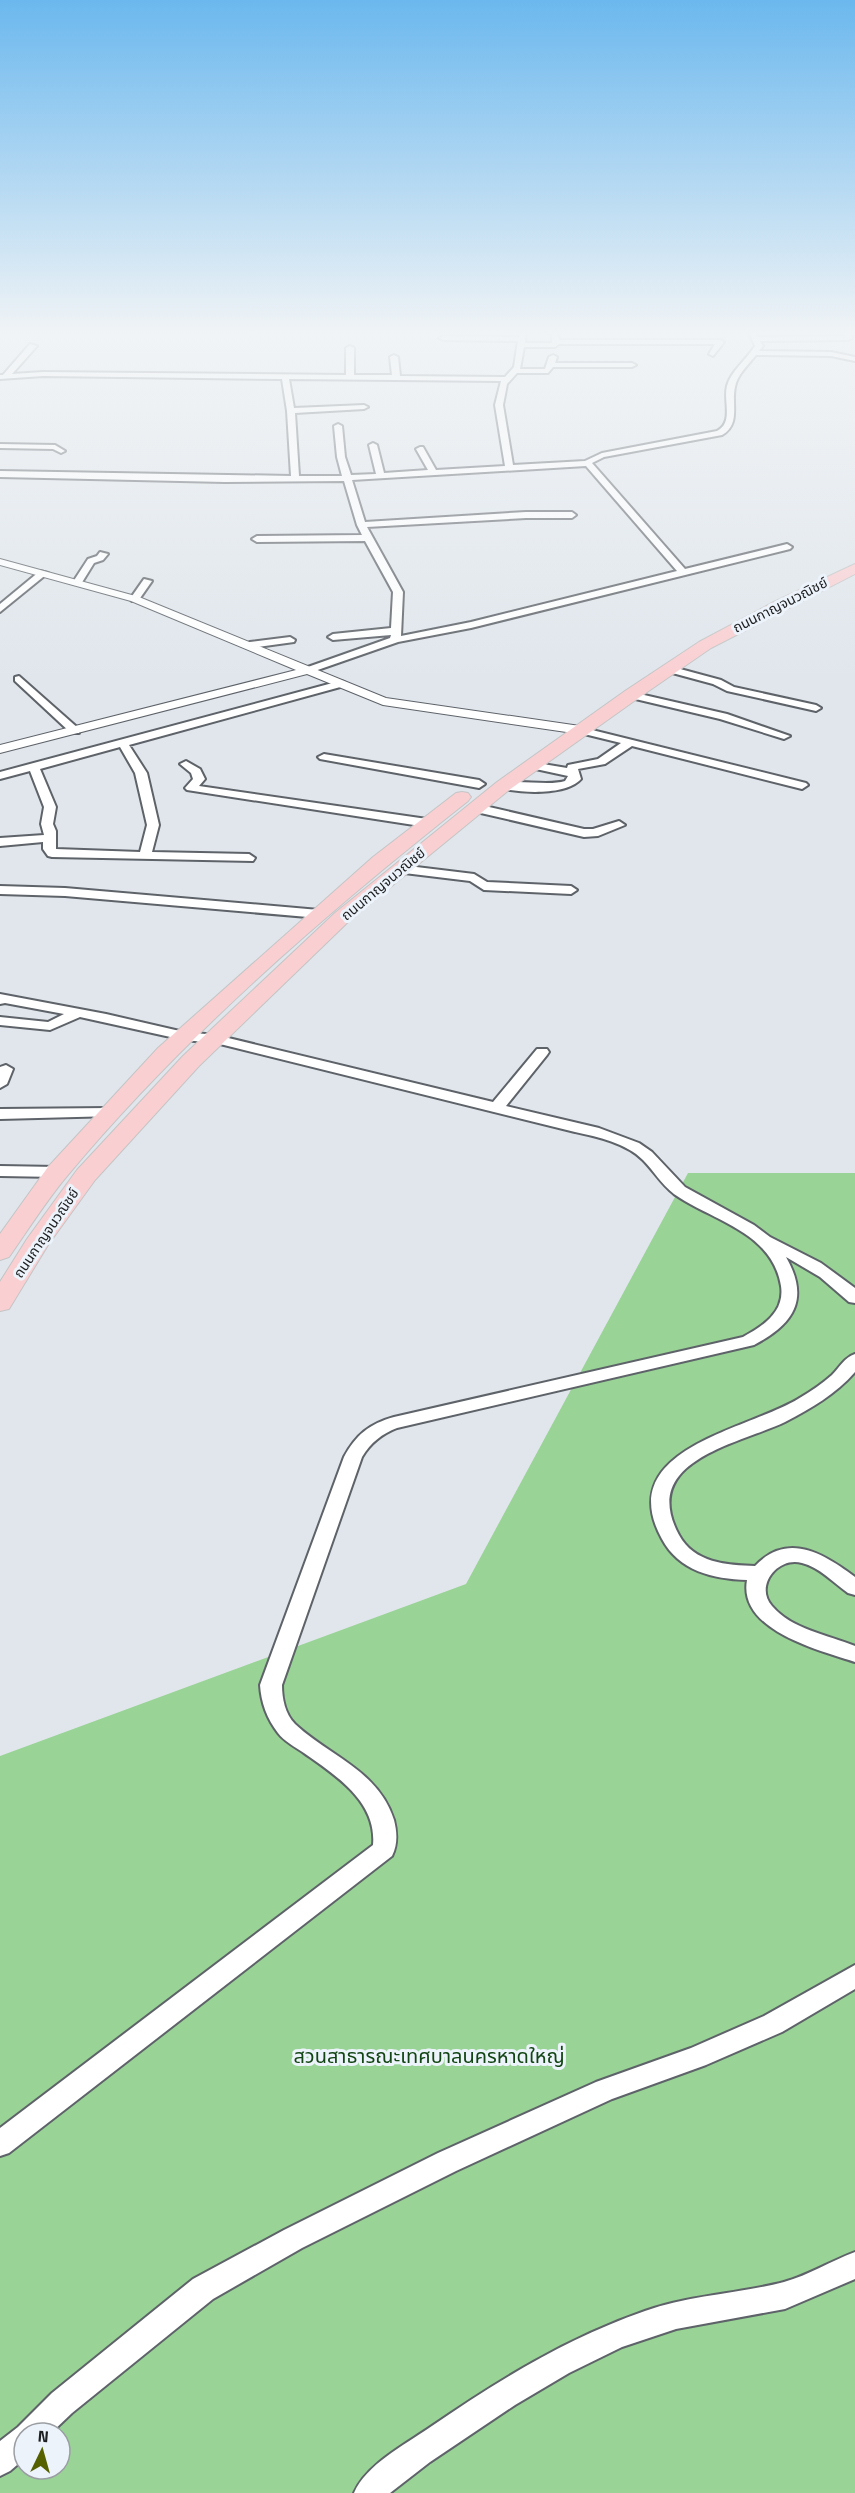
<svg xmlns="http://www.w3.org/2000/svg" width="855" height="2493" viewBox="0 0 855 2493" font-family="'Titillium Web','Noto Sans Thai',sans-serif">
  <style>
    .green { fill: #99d396; fill-rule: evenodd }
    .lines { fill: none; stroke-linecap: round; stroke-linejoin: round }
    .minor-casing { stroke: #5e6369; stroke-width: 4 }
    .tertiary-casing { stroke: #5e6369; stroke-width: 2 }
    .primary-casing { stroke: #c4c5c5; stroke-width: 2 }
    .minor { fill: #fff; fill-rule: evenodd }
    .tertiary { fill: #fff; fill-rule: evenodd }
    .primary { fill: #facfd2; fill-rule: evenodd }
    .labels { text-anchor: middle; stroke-width: 6; stroke-linejoin: round; paint-order: stroke }
    .far-street-label { font-size: 14px; fill: #1d1f21; stroke: #edf3fa }
    .near-park-label { font-size: 20px; fill: #124513; stroke: #edf3fa }
  </style>
  <rect width="100%" height="100%" fill="#e0e6ec"/>
  <path class="green" d="M688,1173h167v1320h-855v-737l466,-172zM24,2433h36v36h-36z"/>
  <g class="lines">
    <g class="minor-casing">
      <g id="minor">
        <path d="M520,332h6l-1,11h27v-11h6l1,8h161l4,2 -11,14 -4,-2 6,-10h-156l-4,3h-31l-4,22h25l4,-12 4,-2 4,2 -2,6h77l4,2 -4,2h-79l-5,6h-31l-10,11 -4,21 10,60 72,-4 17,-8 115,-22c17,-9 6,-30 10,-45 4,-15 20,-27 28,-40l-6,-14h6l3,5 87,-1 1,-4h6v6l-4,2 -88,1 3,5 -4,5 72,1 24,5v4l-24,-5 -75,-1c-8,10 -19,20 -21,32 -4,17 6,37 -13,48l-118,22 -12,6 93,106 102,-25 5,3 -2,2 -319,79 -73,14 -89,31 -4,-1v-4l85,-30 1,-3 -58,5 -5,-3 5,-3 58,-6 2,-36 -28,-51 -108,1 -5,-3 5,-3 105,-1 -5,-10 -13,-44 -119,1 -225,-5v-6l291,5 -4,-65 -5,-32 -239,-3 -43,3v-4h3l27,-31 7,2 -25,28 31,-2 303,3v-27l4,-2 4,2v27h38l-2,-18 4,-2 4,2 2,19 105,1 9,-10 4,-26 -75,-1 -4,-2 4,-2 76,1zM289,379l212,2 -6,24 10,61 -69,4 -13,-23h-3l-4,2 12,21 -44,3 -7,-28 -4,-2 -4,2 7,29 -25,1 -6,-18 -3,-31 -4,-2 -4,2 3,31 5,19h-43l-4,-63 69,-4 4,-2 -4,-2 -70,3zM586,466l91,105 -206,51 -70,14 2,-44 -36,-65 159,-9h46l4,-3 -4,-3h-46l-161,10 -13,-42z"/>
        <path d="M0,444l55,1 10,6 -4,2 -8,-4 -53,-1z"/>
        <path d="M100,552l8,2 -5,6 -9,3 -13,21h-6l-2,-2 15,-23 9,-3z"/>
        <path d="M40,571l8,2 -48,39v-8z"/>
        <path d="M144,579l8,2 -14,20h-6l-2,-2z"/>
        <path d="M290,637l5,3 -1,2 -44,6 -5,-3 5,-3z"/>
        <path d="M669,666l52,14 13,7 82,18 5,3 -5,3 -89,-20 -14,-7 -48,-13v-4z"/>
        <path d="M19,676l60,53v4h-8l-56,-52v-4z"/>
        <path d="M340,681l4,1v4l-215,59 18,28 12,52 -7,27 97,2 6,4 -2,3 -201,-4 -4,-1 -5,-7v-7l-43,4v-8l44,-3 -3,-11 3,-17 -14,-36 -30,8v-7zM120,747l15,26 12,52 -7,27 -84,-3v-18l-3,-7 3,-17 -16,-38z"/>
        <path d="M631,692l96,22 63,22 -6,3 -64,-20 -93,-22v-4z"/>
        <path d="M580,727l226,56 2,2 -6,4 -170,-43 -27,18 -27,5 3,10c-15,17 -61,14 -82,9l-2,-2c11,-9 50,1 68,-5l3,-5 -37,-8 -6,-3 6,-3 36,6 1,-3 30,-6 23,-16 -45,-11v-4z"/>
        <path d="M324,754l155,26 6,4 -6,4 -159,-29 -2,-2z"/>
        <path d="M186,761l14,8 5,10 -6,7 228,33 6,4 -6,4 -240,-37 -2,-2 8,-9 -2,-6 -11,-9z"/>
        <path d="M476,804l108,25h9l26,-8 6,4 -27,11 -14,1 -112,-26 -2,-3z"/>
        <path d="M400,865l74,9 13,8 84,4 6,4 -6,4 -87,-4 -14,-9 -74,-9 -2,-3 2,-3z"/>
        <path d="M0,886l65,2 254,22 7,4 -7,4 -254,-22 -65,-2z"/>
        <path d="M0,994l106,20 78,18 32,3 277,67 44,-53h10l2,3 -2,3 -41,51 93,22 40,15 13,9 33,35 69,38 16,12 51,26 34,25v15l-6,-1 -29,-25 -34,-20c24,42 8,67 -32,88l-357,83c-15,6 -26,14 -35,29l-80,228c0,13 3,29 13,39 34,32 83,46 99,96 3,12 4,24 -2,36l-383,297 -9,3v-28l373,-283c4,-44 -38,-70 -69,-92 -9,-6 -20,-12 -26,-20 -11,-14 -17,-31 -18,-48l84,-228c12,-22 25,-33 50,-40l349,-80c20,-11 42,-25 38,-51 -9,-55 -69,-65 -107,-92 -13,-10 -20,-23 -31,-34 -17,-17 -45,-23 -68,-28l-359,-89 -32,-3 -104,-23 -30,13 -50,-5v-8l48,5 16,-8 -59,-11 -5,1z"/>
        <path d="M6,1065l7,4 -6,15 -7,4v-21z"/>
        <path d="M110,1108l8,5 -3,3 -115,3v-10z"/>
        <path d="M0,1166l57,1 8,5 -8,5 -57,-1z"/>
        <path d="M855,1354v18c-19,22 -45,37 -70,50 -46,22 -147,38 -106,113 15,28 48,30 76,31 33,-35 69,-12 100,11v18l-7,-2c-14,-10 -29,-26 -46,-30 -24,-7 -48,23 -30,43 19,23 56,29 83,40v16c-37,-12 -117,-32 -108,-82 -34,-1 -68,-9 -85,-41 -50,-90 85,-109 136,-140 12,-7 24,-15 34,-24 7,-7 13,-18 23,-21z"/>
        <path d="M855,1965v24l-73,43 -76,33 -94,34 -156,72 -154,77 -89,51 -141,114 -21,20h-27v26l-14,12 -10,5v-35l18,-14 34,-34 141,-114 91,-49 154,-77 158,-71 95,-34 73,-32z"/>
        <path d="M855,2252v27l-70,30 -109,20 -54,18 -53,26 -54,32 -85,57 -40,31h-36c12,-28 50,-48 75,-65 68,-47 138,-90 216,-117 45,-16 93,-17 139,-29 25,-7 47,-21 71,-30z"/>
      </g>
    </g>
    <g class="tertiary-casing">
      <path id="tertiary" d="M0,559l139,38 247,101 194,28 7,4 -7,4 -197,-29 -76,-31 -307,79v-8l296,-75 -165,-69 -131,-36z"/>
    </g>
    <g class="primary-casing">
      <g id="primary">
        <path d="M855,564v10l-144,74 -74,51 -128,91 -160,131 -150,145 -104,114 -47,65 -39,64 -9,2v-29l27,-43 50,-69 106,-114 152,-143 162,-131 128,-91 74,-49 75,-40z"/>
        <path d="M462,792l6,1 3,4 -3,4c-142,112 -284,235 -401,375 -21,25 -39,54 -58,81l-9,3v-26l48,-67 110,-119 215,-191 83,-64z"/>
      </g>
    </g>
    <use href="#minor" class="minor"/>
    <use href="#tertiary" class="tertiary"/>
    <use href="#primary" class="primary"/>
  </g>
  <linearGradient id="sky" x2="0" y2="1"><stop stop-color="#6bb8ee"/><stop offset="0.49" stop-color="#f1f4f6"/><stop offset="1" stop-color="#f1f4f6" stop-opacity="0"/></linearGradient>
  <rect width="855" height="681" fill="url(#sky)"/>
  <g class="labels">
    <g class="far-street-label">
      <text transform="translate(780 605) rotate(-27)" y="5">ถนนกาญจนวณิชย์</text>
      <text transform="translate(383 884) rotate(-40)" y="5">ถนนกาญจนวณิชย์</text>
      <text transform="translate(46 1233) rotate(-56)" y="5">ถนนกาญจนวณิชย์</text>
    </g>
    <g class="near-park-label">
      <text x="429" y="2063">สวนสาธารณะเทศบาลนครหาดใหญ่</text>
    </g>
  </g>
  <g transform="translate(42 2451) rotate(5)"><circle r="28" fill="#edf3fa" stroke="#9a9ea3" stroke-width="1.5"/>
  <path d="M0-4.5L10 22L0 15L-10 22Z" fill="#556101"/>
  <text y="-9" font-size="16" font-weight="bold" text-anchor="middle" fill="#1d1f21">N</text>
  </g>
</svg>
